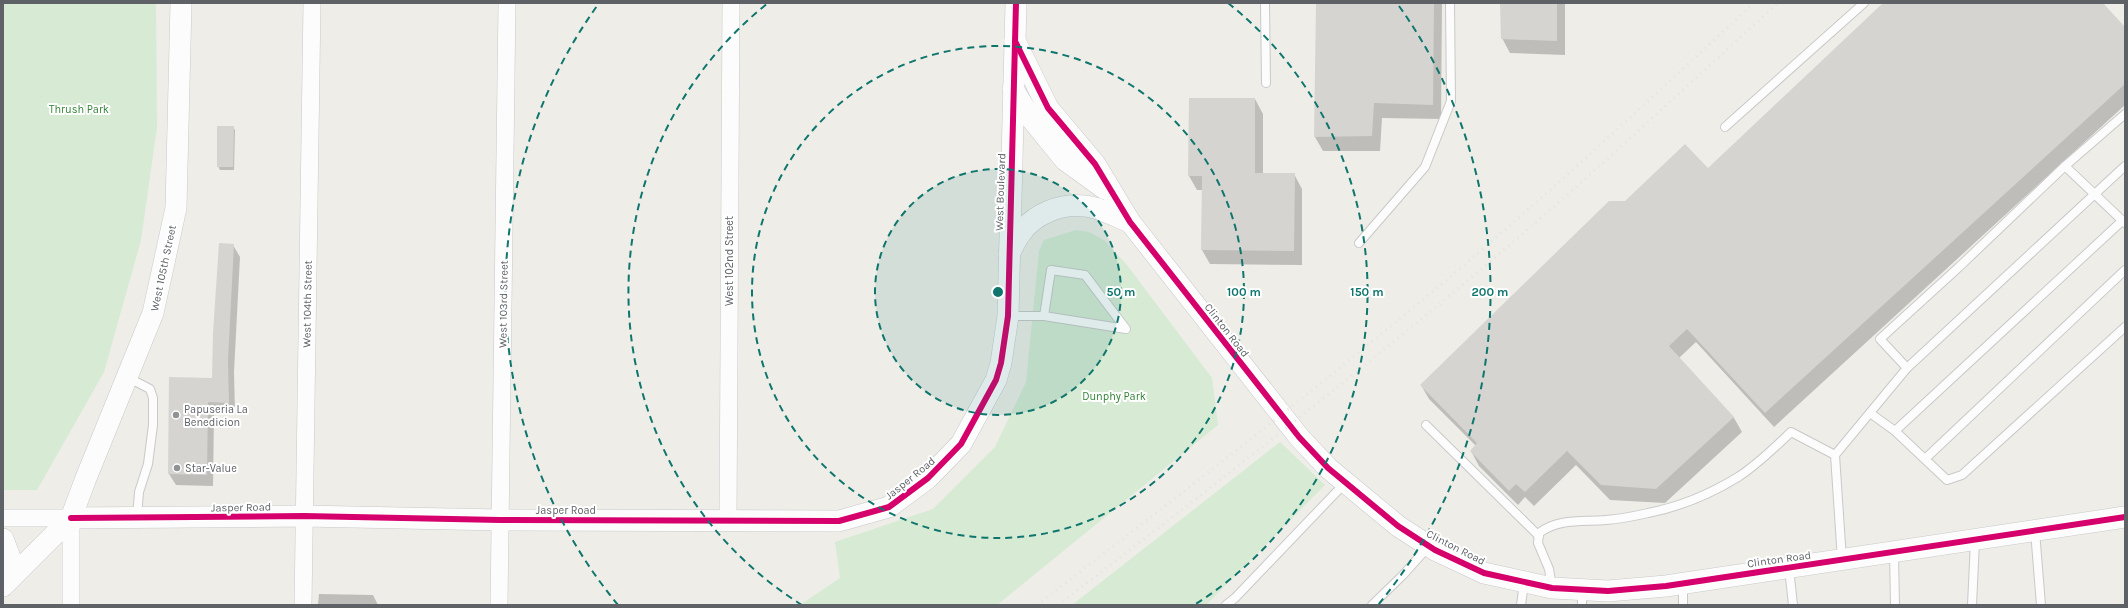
<svg xmlns="http://www.w3.org/2000/svg" width="2128" height="608" viewBox="0 0 2128 608" font-family="Karla,sans-serif">
  <style>
    .green { fill: #d6ead4 }
    .shadow { fill: #0003 }
    .building { fill: #d5d4d1 }
    .lines { fill: none; stroke-linecap: round; stroke-linejoin: round }
    .service-casing { stroke: #c9c9c9; stroke-width: 10 }
    .minor-casing { stroke: #c9c9c9; stroke-width: 18 }
    .tertiary-casing { stroke: #c9c9c9; stroke-width: 22 }
    .service { stroke: #fcfcfc; stroke-width: 8 }
    .minor { stroke: #fcfcfc; stroke-width: 17 }
    .tertiary { stroke: #fcfcfc; stroke-width: 21 }
    .rail { stroke: #e3e4e3; stroke-width: 3; stroke-dasharray: 1 5; stroke-linecap: butt }
    .cycleway-casing { stroke: #fff; stroke-width: 8 }
    .cycleway { stroke: #d6006c; stroke-width: 6 }
    .ring { fill: none; stroke: #0f766e; stroke-width: 2; stroke-dasharray: 7 5 }
    .poi-dot { fill: #909394; stroke: #fff; stroke-width: 1.5 }
    .labels { text-anchor: middle; stroke-width: 4; stroke-linejoin: round; paint-order: stroke }
    .park-label { font-size: 11px; fill: #318236; stroke: #fff }
    .street-label { font-size: 11px; fill: #5e6267; stroke: #fff }
    .poi-label { font-size: 11px; fill: #5e6267; stroke: #fff; text-anchor: start }
    .centre { fill: #0f766e; stroke: #fff; stroke-width: 2 }
    .ring-label { font-size: 12px; text-anchor: middle; font-weight: bold; fill: #0f766e; stroke: #fff; stroke-width: 4; stroke-linejoin: round; paint-order: stroke }
  </style>
  <rect width="100%" height="100%" fill="#eeede8"/>
  <g class="green">
    <path d="M3,3h153l1,124 -16,113 -37,132 -67,118h-34z"/>
    <path d="M1076,230l13,2 15,8 23,25 85,113 6,47 -221,180h-197l40,-27 -5,-36 98,-33 62,-62 31,-65 13,-131 5,-11z"/>
    <path d="M1280,442l45,43 -119,120h-134z"/>
  </g>
  <g class="shadow">
    <path d="M1317,3h125l-1,116 -59,-1 -2,33h-57l-8,-14z"/>
    <path d="M1501,3h64v52l-55,-2 -8,-15z"/>
    <path d="M1884,3h218l23,25v77l-351,322 -78,-85 -17,16 55,60 8,14 -77,71 -55,-3 -34,-35 -42,41 -9,-9 -7,8 -39,-39 -8,-15 5,-5 -47,-47 -8,-14 205,-183 82,-32z"/>
    <path d="M1255,99l8,15v60h31l8,15v76l-92,-1 -8,-14 1,-60h-6l-8,-14z"/>
    <path d="M233,127l2,3 -1,40h-14l-2,-4z"/>
    <path d="M233,245l7,12 -6,115 1,42 -21,-1 -1,73 -37,-1 -7,-11 44,-95z"/>
    <path d="M319,594l54,1 5,10h-60z"/>
  </g>
  <g class="building">
    <path d="M1316,3h118l-1,102 -59,-2 -2,33 -58,1z"/>
    <path d="M1500,3h57v38l-56,-2z"/>
    <path d="M1883,3h220l22,24v57l-360,329 -78,-84 -18,17 65,71 -78,72 -55,-4 -34,-34 -42,41 -9,-8 -7,7 -39,-40 7,-8 -57,-58 189,-184h16l60,-57 23,24z"/>
    <path d="M1189,98h66v75h40l-1,78 -93,-1 1,-74h-14z"/>
    <path d="M217,126h17l-1,41h-16z"/>
    <path d="M219,243l15,1 -6,116 1,43 -21,-1 -1,73 -39,-1 1,-97 43,1 1,-45z"/>
  </g>
  <g class="lines">
    <g class="service-casing">
      <g id="service">
        <path d="M1265,3l1,80"/>
        <path d="M2125,114l-60,52 60,57"/>
        <path d="M1725,127l139,-124"/>
        <path d="M1359,243l66,-76 26,-66 -1,-98"/>
        <path d="M1009,316h35l82,13 -41,-54 -34,-5 -7,46"/>
        <path d="M1907,368l-27,-29 79,-72 106,-101"/>
        <path d="M127,377l23,12 3,9v27l-5,39 -9,28 -2,25"/>
        <path d="M1870,413l25,18 52,49 15,-5 163,-148"/>
        <path d="M1426,425l113,111"/>
        <path d="M1895,431l227,-210"/>
        <path d="M1925,459l200,-189"/>
        <path d="M2035,531l6,74"/>
        <path d="M1894,553l1,52"/>
        <path d="M1842,560l-7,-105 72,-87 218,-202"/>
        <path d="M1789,568l4,37"/>
        <path d="M1683,584v21"/>
        <path d="M1552,587l-3,-18 -11,-26 1,-10c20,-15 43,-11 67,-13 14,-1 29,-4 42,-7 31,-6 64,-20 90,-36 19,-12 37,-30 53,-45l44,23"/>
        <path d="M1226,605l9,-7 110,-115"/>
        <path d="M1372,605l31,-30 25,-28"/>
        <path d="M1521,605l3,-22"/>
        <path d="M1582,605v-15"/>
        <path d="M1972,605l3,-64"/>
      </g>
    </g>
    <g class="minor-casing">
      <g id="minor">
        <path d="M3,518h68v87"/>
        <path d="M728,520l3,-517"/>
        <path d="M303,605l9,-602"/>
        <path d="M499,605l8,-602"/>
      </g>
    </g>
    <g class="tertiary-casing">
      <g id="tertiary">
        <path d="M1015,41l33,67 47,56 35,58 169,215 29,31 70,58 37,24 49,23 68,15 56,3 58,-5 459,-69"/>
        <path d="M1013,89l17,28 35,43 40,29"/>
        <path d="M1009,254c4,-7 7,-15 12,-21 13,-19 40,-30 63,-27 15,1 31,10 46,16"/>
        <path d="M71,518l233,-2 196,4 339,1 50,-14 39,-29 33,-34 35,-64 5,-17 7,-47 8,-313"/>
        <path d="M3,539l9,24 -1,15"/>
        <path d="M3,586l68,-68 15,-40 67,-165 23,-105 5,-205"/>
      </g>
    </g>
    <use href="#service" class="service"/>
    <use href="#minor" class="minor"/>
    <use href="#tertiary" class="tertiary"/>
    <g class="rail">
      <path d="M1037,605c144,-111 288,-222 427,-340 99,-84 194,-173 290,-262"/>
      <path d="M1058,605c140,-107 279,-215 414,-328 105,-88 205,-182 306,-274"/>
    </g>
    <g class="cycleway-casing">
      <g id="cycleway">
        <path d="M1015,41l33,67 47,56 35,58 169,215 29,31 70,58 37,24 49,23 68,15 56,3 58,-5 459,-69"/>
        <path d="M71,518l233,-2 196,4 339,1 50,-14 39,-29 33,-34 35,-64 5,-17 7,-47 8,-313"/>
      </g>
    </g>
    <use href="#cycleway" class="cycleway"/>
  </g>
  <circle cx="998" cy="292" r="123" fill="#0f766e" fill-opacity=".12"/>
  <g class="ring">
    <circle cx="998" cy="292" r="123"/>
    <circle cx="998" cy="292" r="246"/>
    <path d="M802 605A369 369 0 0 1 768 3M1228 3A369 369 0 0 1 1194 605"/>
    <path d="M618 605A492 492 0 0 1 597 6M1399 6A492 492 0 0 1 1378 605"/>
  </g>
  <g class="poi-dot">
    <circle cx="176" cy="415" r="4"/>
    <circle cx="177" cy="468" r="4"/>
  </g>
  <g class="labels">
    <g class="park-label">
      <text x="79" y="113">Thrush Park</text>
      <text x="1114" y="400">Dunphy Park</text>
    </g>
    <g class="street-label">
      <text transform="translate(1000 192) rotate(-88)" y="4">West Boulevard</text>
      <text transform="translate(729 261) rotate(-90)" y="4">West 102nd Street</text>
      <text transform="translate(163 268) rotate(-78)" y="4">West 105th Street</text>
      <text transform="translate(307 304) rotate(-89)" y="4">West 104th Street</text>
      <text transform="translate(503 304) rotate(-89)" y="4">West 103rd Street</text>
      <text transform="translate(1227 330) rotate(52)" y="4">Clinton Road</text>
      <text transform="translate(910 478) rotate(-39)" y="4">Jasper Road</text>
      <text transform="translate(241 507) rotate(-1)" y="4">Jasper Road</text>
      <text x="566" y="514">Jasper Road</text>
      <text transform="translate(1456 547) rotate(27)" y="4">Clinton Road</text>
      <text transform="translate(1779 559) rotate(-8)" y="4">Clinton Road</text>
    </g>
    <g class="poi-label">
      <text x="184" y="413">Papuseria La<tspan x="184" dy="13">Benedicion</tspan></text>
      <text x="185" y="472">Star-Value</text>
    </g>
  </g>
  <circle cx="998" cy="292" r="6" class="centre"/>
  <g class="ring-label">
    <text x="1121" y="296">50 m</text>
    <text x="1244" y="296">100 m</text>
    <text x="1367" y="296">150 m</text>
    <text x="1490" y="296">200 m</text>
  </g>
  <rect width="2128" height="608" fill="none" stroke="#5e6267" stroke-width="8"/>
</svg>
